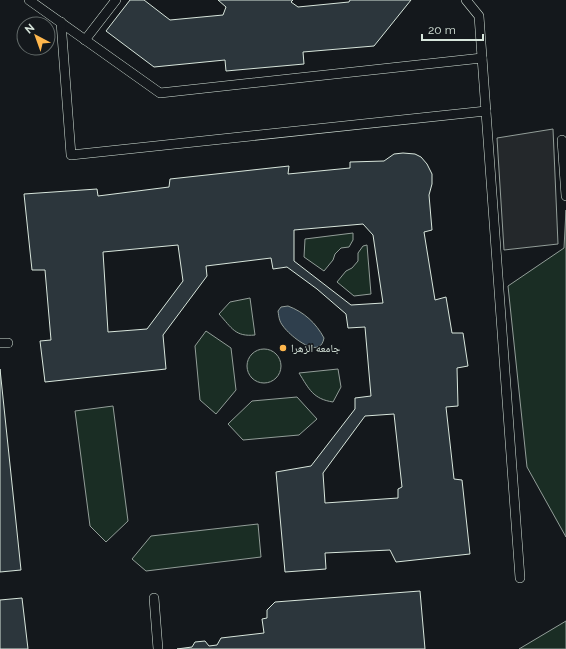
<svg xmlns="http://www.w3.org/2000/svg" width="566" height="649" viewBox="0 0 566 649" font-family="Raleway,'Noto Naskh Arabic',sans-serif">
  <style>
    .green { fill: #1a2d24; stroke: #939e99 }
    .parking { fill: #24282b; stroke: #939e99 }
    .water { fill: #2f3f4d; stroke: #939e99 }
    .building { fill: #2c363c; stroke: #d8e6dc; fill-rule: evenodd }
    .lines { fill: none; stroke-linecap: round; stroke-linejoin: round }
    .service-casing { stroke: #d8e6dc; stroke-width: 10 }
    .service { stroke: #14181c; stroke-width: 9 }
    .poi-dot { fill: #ffb74d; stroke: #14181c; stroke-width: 1.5 }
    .labels { text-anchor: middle; stroke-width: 3; stroke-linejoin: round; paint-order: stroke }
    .poi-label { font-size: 11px; fill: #d8e6dc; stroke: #14181c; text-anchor: start }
  </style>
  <rect width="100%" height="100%" fill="#14181c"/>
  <g class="green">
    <path d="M566,210v327l-39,-70 -19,-181 56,-38z"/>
    <path d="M353,233v7l-4,7 -8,1 -6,6 -2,6 -9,11 -20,-14 1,-18z"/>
    <path d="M367,245l4,49 -17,2 -17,-14 9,-11 6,-3 6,-7v-8l5,-7z"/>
    <path d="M250,298l5,37c-20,2 -23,-7 -36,-21l11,-12z"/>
    <path d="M206,331l25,17 5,42 -20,24 -16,-14 -5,-54z"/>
    <circle cx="264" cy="366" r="17"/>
    <path d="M338,369l3,18 -8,15c-20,-3 -24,-13 -34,-29z"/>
    <path d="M297,397l20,22 -18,16 -56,5 -15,-16 24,-23z"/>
    <path d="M113,406l15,115 -22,21 -16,-16 -15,-115z"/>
    <path d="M258,524l3,33 -115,14 -14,-12 19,-23z"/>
    <path d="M566,621v28h-47z"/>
  </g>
  <path class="parking" d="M553,129l5,115 -54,6 -7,-112z"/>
  <path class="water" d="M288,306c16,6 28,17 36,32 -4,23 -34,-2 -41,-12 -4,-5 -4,-9 -5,-15l3,-4z"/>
  <g class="building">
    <path d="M130,0h14l26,20 53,-5 3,-8 -8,-7h75l-2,2 7,5 51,-5 1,-2h61l-37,46 -71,6 1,12 -78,7 -1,-11 -71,7 -48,-36z"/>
    <path d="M403,153l12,1 6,3 6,7 5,10v10l-3,11 3,35 -8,2 11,68 11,-3 6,36h11l5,33 -11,2 1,38 -12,1 8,72 8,1 8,74 -74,8 -6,-12 -65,3 1,16 -41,3 -9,-100 35,-6 44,-57v-11l16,-2 -6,-69 -17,1 -2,-14 -29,-25 -30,-22 -14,2 -2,-11 -65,8 1,10 -44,59 3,34 -121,13 -5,-41 11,-1 -6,-70h-13l-8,-76 73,-5 1,7 71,-9 1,-8 119,-13 -1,8 62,-6v-6l34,-1 10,-7zM363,224l10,11 10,68 -32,2 -57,-44v-31zM178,245l5,36 -36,48 -39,3 -5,-80zM394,414l8,73 -4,2v9l-73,5 -2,-30 42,-57z"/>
    <path d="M0,369l21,201 -21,2z"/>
    <path d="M420,591l5,58h-248l15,-2 3,-5 10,-1 4,5 8,-1 4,-7 43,-5 -2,-14 5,-1v-8l8,-8z"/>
    <path d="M22,598l6,51h-28v-49z"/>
  </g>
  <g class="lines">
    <g class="service-casing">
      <g id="service">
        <path d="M29,0l131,93 322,-35"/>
        <path d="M466,0l13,16 41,562"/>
        <path d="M61,22l10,133 415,-44"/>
        <path d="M85,40l31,-40"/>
        <path d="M566,147l-4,-7 4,56"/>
        <path d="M0,343h8"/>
        <path d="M154,598l4,51"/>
      </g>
    </g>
    <use href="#service" class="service"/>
  </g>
  <circle class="poi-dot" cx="283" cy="348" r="4"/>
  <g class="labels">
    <g class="poi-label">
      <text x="291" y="352">جامعه الزهرا</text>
    </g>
  </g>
  <g transform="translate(36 36) rotate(319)"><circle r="19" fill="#14181c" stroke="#626a69"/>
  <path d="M0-3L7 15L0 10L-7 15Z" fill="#ffb74d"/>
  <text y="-6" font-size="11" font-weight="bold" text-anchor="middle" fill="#d8e6dc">N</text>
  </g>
  <path d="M422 34v6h61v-6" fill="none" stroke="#d8e6dc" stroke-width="2"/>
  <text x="428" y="34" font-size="12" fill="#d8e6dc" stroke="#14181c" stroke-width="3" paint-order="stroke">20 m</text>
</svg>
